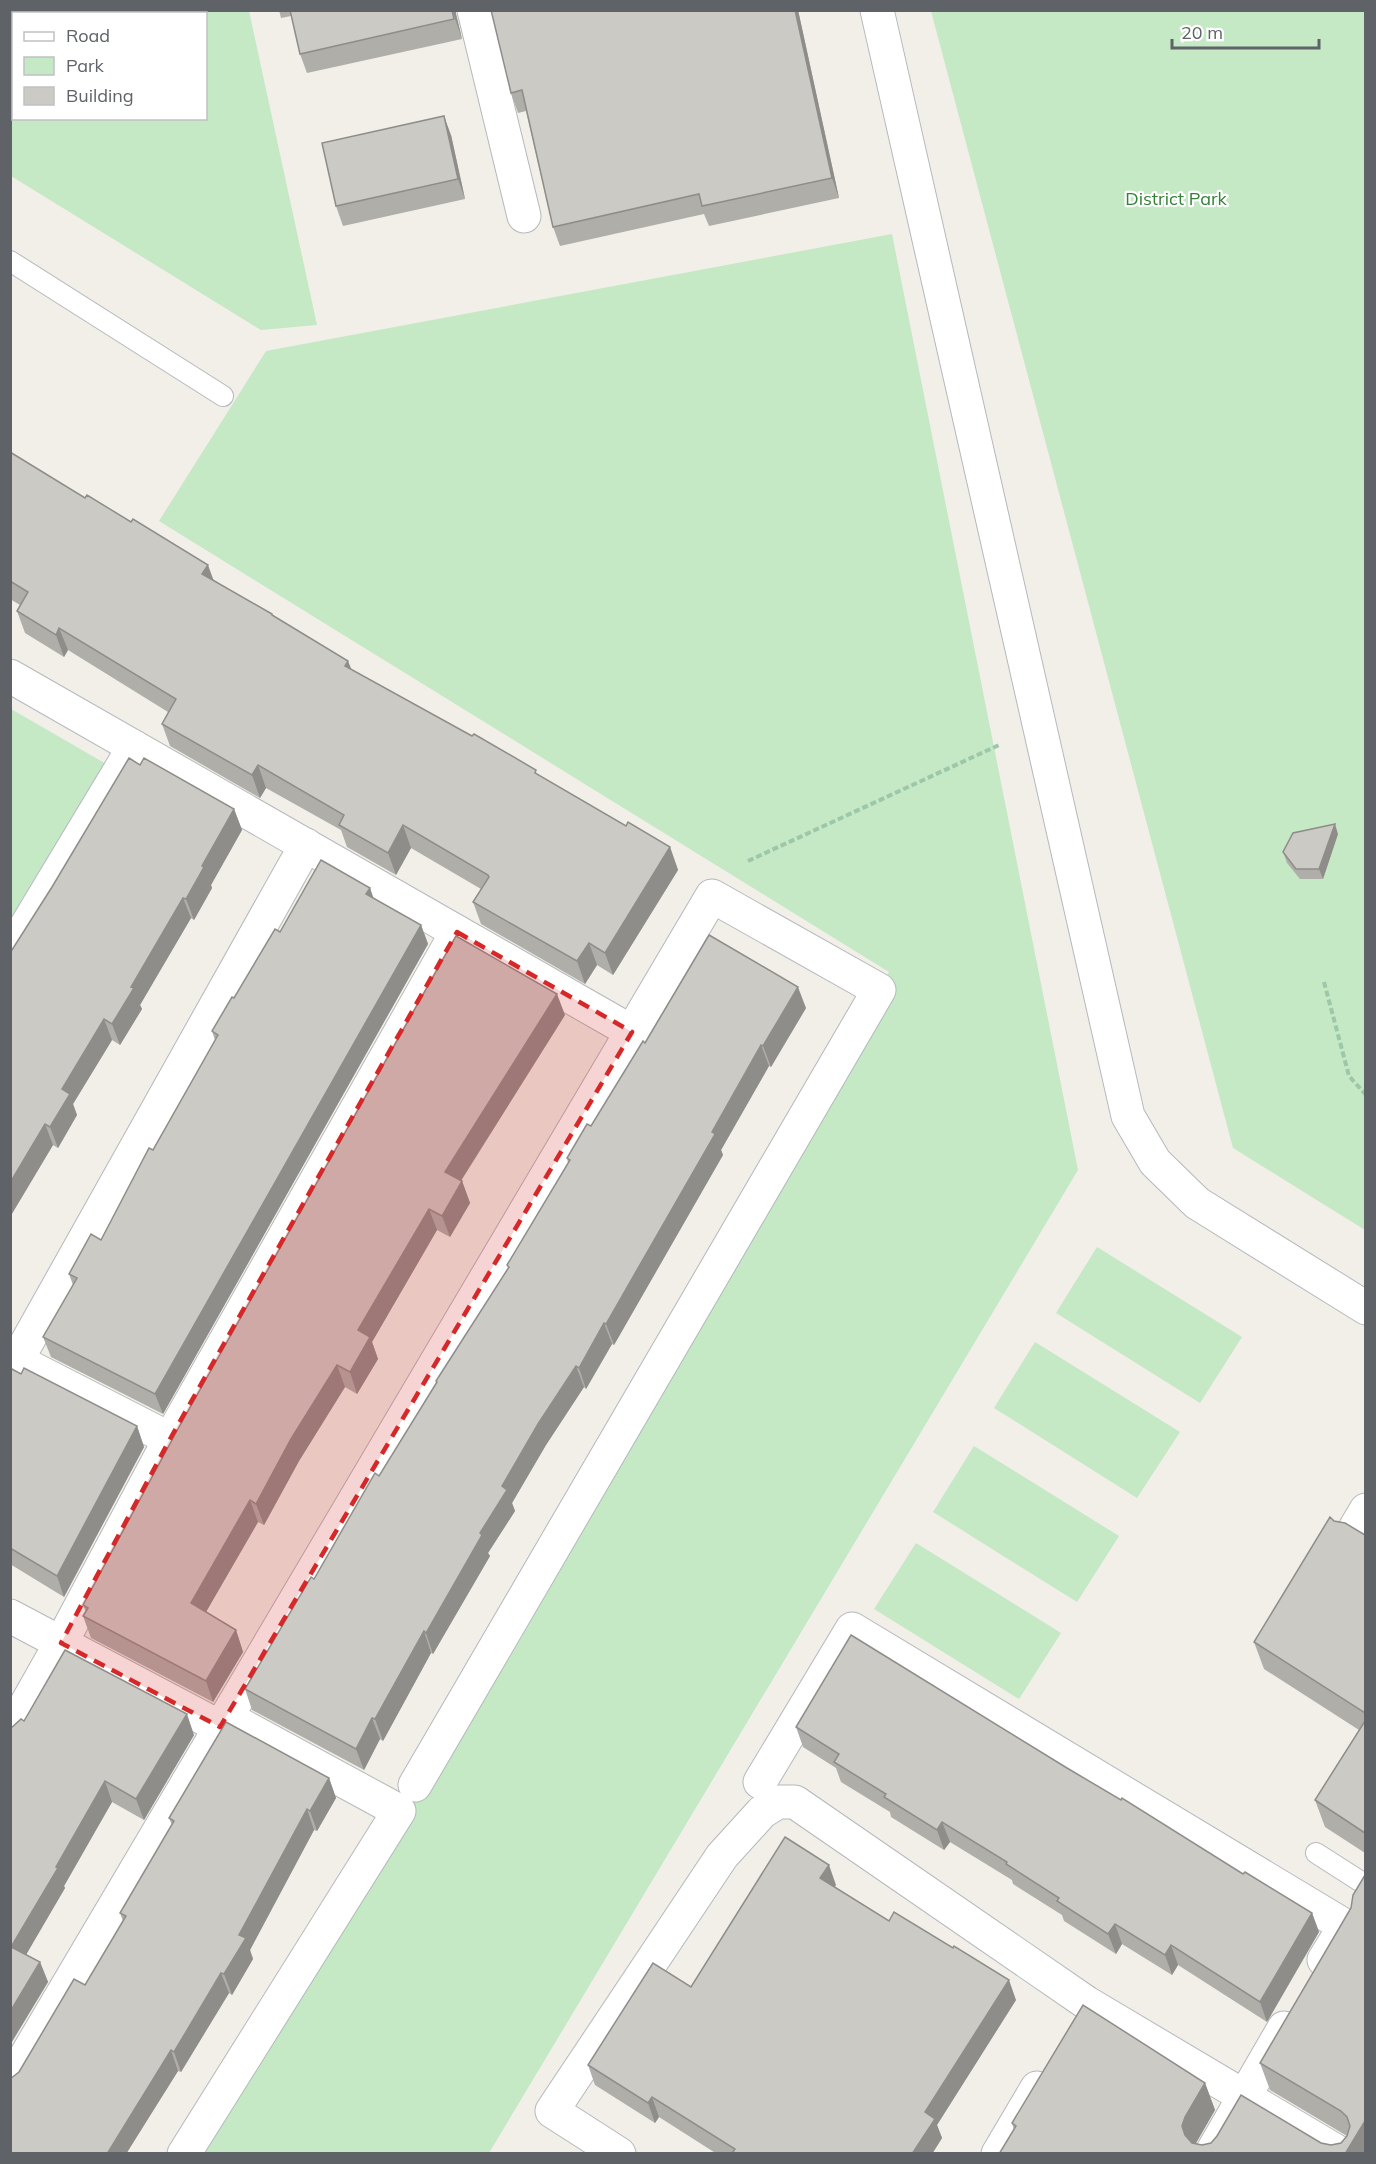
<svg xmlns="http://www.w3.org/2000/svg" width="1376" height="2164" viewBox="0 0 1376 2164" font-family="Mulish,sans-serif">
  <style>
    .green { fill: #c5e8c5 }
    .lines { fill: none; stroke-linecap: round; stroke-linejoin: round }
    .service-casing { stroke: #b5b8bc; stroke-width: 22 }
    .minor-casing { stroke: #b5b8bc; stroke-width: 35 }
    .path { stroke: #9cc7a9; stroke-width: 4; stroke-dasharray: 6 3; stroke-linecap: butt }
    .service { stroke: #fff; stroke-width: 20 }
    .minor { stroke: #fff; stroke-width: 33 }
    .wall { fill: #afaea9 }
    .shaded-wall { fill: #8f8d8a }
    .building { fill: #cccac5; stroke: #8f8d8a; stroke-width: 1.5 }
    .marked { fill: #d62828; fill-opacity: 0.2; stroke: #d62828; stroke-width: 4.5; stroke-dasharray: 12 8; stroke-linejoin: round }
    .labels { text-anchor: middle; stroke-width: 4.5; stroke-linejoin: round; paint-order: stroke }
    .park-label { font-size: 18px; fill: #348238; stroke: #fff }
  </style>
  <rect width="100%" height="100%" fill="#f1efe8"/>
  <g class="green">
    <path d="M144,10l105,1 68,314 -56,5 -250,-154v-140h2l1,82h192v-104l-78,-1z"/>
    <path d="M931,11h434v1219l-132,-82z"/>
    <path d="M892,234l186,936 -589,983h-290l690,-1181 -730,-451 107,-170z"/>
    <path d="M11,709l109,63 -109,182z"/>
    <path d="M1097,1247l145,90 -42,66 -144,-90z"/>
    <path d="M1035,1342l145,90 -43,66 -143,-90z"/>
    <path d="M974,1446l145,90 -42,66 -144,-90z"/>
    <path d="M916,1543l145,90 -42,66 -145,-90z"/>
  </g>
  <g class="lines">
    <g class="service-casing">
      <g id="service">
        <path d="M10,261l213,135"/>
        <path d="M1316,1853l50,32"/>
      </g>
    </g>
    <g class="minor-casing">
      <g id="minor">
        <path d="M474,10l50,206"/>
        <path d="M877,10l251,1106 27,46 42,41 169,105"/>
        <path d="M10,676l622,356"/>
        <path d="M10,953l124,-206"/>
        <path d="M10,1357l160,82"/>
        <path d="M17,1360l289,-515"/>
        <path d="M1353,1532l13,-22"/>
        <path d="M10,1616l210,111"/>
        <path d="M10,1733l51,-90 109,-204 287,-507"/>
        <path d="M760,1782l92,-153 493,297 -21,34"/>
        <path d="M10,2083l702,-1187 167,94 -464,795"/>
        <path d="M184,2154l215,-343 -173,-94"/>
        <path d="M619,2154l-67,-43 170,-255 40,-44 16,-10h17l292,201 254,151"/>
        <path d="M998,2154l39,-66"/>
        <path d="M1211,2154l73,-126"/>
      </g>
    </g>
    <g class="path">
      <path d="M748,861l251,-116"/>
      <path d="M1324,982l25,94 17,19"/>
    </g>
    <use href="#service" class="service"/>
    <use href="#minor" class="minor"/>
  </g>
  <g class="wall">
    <path d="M279,10h177v4l6,25 -155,34 -7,-19 -9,-38 -10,2z"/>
    <path d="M798,10l41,188 -130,28 -5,-12 -144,32 -7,-19 -27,-116 -8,2 -7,-20z"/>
    <path d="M451,135l14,64 -122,27 -7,-20z"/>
    <path d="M10,452l204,128 59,36 78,53 187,106 88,51 44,21 8,23 -65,105 -16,-10 -12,19 -104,-60 -8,-22 8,-13 -70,-41 -15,27 -49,-28 -6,-17 -75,-42 -6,10 -90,-52 -8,-22 6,-12 -100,-62 -4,7 -39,-24 -8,-22 3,-6 -10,-6z"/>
    <path d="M140,765l94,44 8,21 -31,55 1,3 -18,32 -3,-2 -51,87 2,4 -22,36 -8,-5 -39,64 4,11 -19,33 -5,-3 -43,72v-264z"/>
    <path d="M1338,834l-15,45h-23l-13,-16 -4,-11z"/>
    <path d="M370,888l3,10 48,27 7,19 -265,470 -112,-57 -8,-20 30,-52 -4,-11 32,-34 114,-200 -3,-9 22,-33 46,-66z"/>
    <path d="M806,1008l-35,59 -2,-1 -48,84 2,5 -109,190 -2,-1 -26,45 -2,-2 -38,58 -34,58 3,8 -27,42 2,3 -57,98 -2,-1 -48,88 -3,-2 -16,31 -112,-60 -7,-21 134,-213 57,-93v-2l72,-113 -1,-3 61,-102 -1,-5 24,-32 54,-83z"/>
    <path d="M565,1015l-104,166h1l8,22 -20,34 -13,-7 -65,112 6,17 -21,35 -12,-7 -46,74 -35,64 -6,-3 -52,90 30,18 7,22 -30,50 -122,-64 -8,-22 3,-4 -3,-7z"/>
    <path d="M10,1368l11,6 116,52 7,21 -80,150 -54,-33z"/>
    <path d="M1334,1521l31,14v318l-40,-26 -10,-27 44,-70 -95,-61 -10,-27z"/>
    <path d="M24,1721l170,14 -50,85 -32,-18 -48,84 1,2 -39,66 14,8 8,20 -38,63v-316z"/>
    <path d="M796,1727l271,41 176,106 69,39 7,19 -52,90 -89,-57 -6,10 -50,-31 -6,10 -52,-33 -2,-6 -49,-31 -1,-4 -62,-38 -6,8 -53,-33 -1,-5 -49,-30 -5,-14 -33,-21z"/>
    <path d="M329,1778l7,20 -19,33 -3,-1 -64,120 3,9 -21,36 -3,-2 -48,79 -3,-1 -52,83h-116l2,-75 7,-7 66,-87 38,-64 -3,-8 52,-88 -3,-7z"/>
    <path d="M836,1885l-2,2 182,113 -79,125 5,13 -10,16h-215l-58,-37 -4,6 -60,-38 -7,-20 103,-78z"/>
    <path d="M1351,1908l14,246h-366l15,-24 -2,-7 193,-40 10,27 -20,34 7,1 119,-2 10,2 10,-2 6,-7 -77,-46 -10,-27z"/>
  </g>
  <g class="shaded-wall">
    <path d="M452,10h4v4l6,25z"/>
    <path d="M795,10h3l41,188 -7,-20z"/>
    <path d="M444,116l7,19 14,64 -7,-20z"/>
    <path d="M208,565l8,22 -14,-13z"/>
    <path d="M59,628l9,22 -4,7 -8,-22z"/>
    <path d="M348,661l9,22 -12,-17z"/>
    <path d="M258,765l8,23 -6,10 -8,-23z"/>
    <path d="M234,809l8,21 -31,55 1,3 -18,32 -8,-21 16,-33z"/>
    <path d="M1335,824l3,10 -15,45 -4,-10z"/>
    <path d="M403,825l8,23 -15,27 -8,-22z"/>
    <path d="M670,847l8,23 -65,105 -8,-22z"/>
    <path d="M370,888l7,20 -11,-14z"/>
    <path d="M183,898l8,20 -51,87 2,4 -22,36 -8,-21 19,-37z"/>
    <path d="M421,925l7,19 -265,470 -8,-20z"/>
    <path d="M589,943l8,22 -12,19 -8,-23z"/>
    <path d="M798,987l8,21 -35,59 -8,-21z"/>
    <path d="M557,994l8,21 -112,178 -8,-21z"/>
    <path d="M104,1019l8,21 -39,64 4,11 -19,33 -8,-21 12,-38z"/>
    <path d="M761,1045l8,21 -48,84 2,5 -109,190 -8,-21 106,-192z"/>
    <path d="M45,1124l8,21 -43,72v-34z"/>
    <path d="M462,1181l8,22 -20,34 -8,-21z"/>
    <path d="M429,1209l8,21 -65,112 6,17 -21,35 -7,-22 8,-42z"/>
    <path d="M604,1323l8,21 -26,45 -7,-21z"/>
    <path d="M337,1365l8,22 -46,74 -35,64 -8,-21 35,-65z"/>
    <path d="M576,1366l8,21 -38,58 -34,58 3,8 -27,42 2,3 -57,98 -7,-21 54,-100 22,-47 36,-62z"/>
    <path d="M137,1426l7,21 -80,150 -7,-21z"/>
    <path d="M250,1500l8,22 -59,102 -8,-21z"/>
    <path d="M236,1630l7,22 -30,50 -7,-21z"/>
    <path d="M424,1631l7,22 -48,88 -8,-22z"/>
    <path d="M187,1714l7,21 -50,85 -8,-21z"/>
    <path d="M372,1718l8,21 -16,31 -8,-21z"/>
    <path d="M329,1778l7,20 -19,33 -7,-20z"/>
    <path d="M105,1781l7,21 -48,84 1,2 -46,79 -8,-20z"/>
    <path d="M307,1809l7,21 -64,120 3,9 -21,36 -8,-21 15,-39z"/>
    <path d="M942,1822l8,20 -6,8 -7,-20z"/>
    <path d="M829,1865l7,20 -8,13 -8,-20z"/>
    <path d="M1312,1913l7,19 -52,90 -7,-20z"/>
    <path d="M1115,1924l7,20 -6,10 -8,-20z"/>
    <path d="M1171,1945l7,20 -6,10 -7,-20z"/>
    <path d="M40,1962l8,20 -38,63v-33z"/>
    <path d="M221,1973l8,20 -48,79 -7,-20z"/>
    <path d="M1009,1980l7,20 -79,125 5,13 -10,16h-20l13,-42z"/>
    <path d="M171,2050l7,21 -52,83h-19z"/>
    <path d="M1205,2083l10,27 -20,35 -3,9 -7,-19 -3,-9 3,-9z"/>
    <path d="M652,2097l7,20 -4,6 -7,-20z"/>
    <path d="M1365,2121v33h-20z"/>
  </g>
  <g class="building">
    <path d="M290,10h162l2,9 -154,35z"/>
    <path d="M491,10h304l37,168 -130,28 -3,-12 -146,33 -31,-137 -11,3z"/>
    <path d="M444,116l14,63 -122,27 -14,-63z"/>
    <path d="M10,452l75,46 2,-3 44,27 2,-3 75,46 -6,9 70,40v1l76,46 -3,5 127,70 2,-2 62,36 -1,3 91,53 2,-4 42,25 -65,106 -16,-10 -12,18 -104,-59 16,-25 -1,-2 -85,-50 -15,28 -49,-28 5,-10 -86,-50 -6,10 -90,-51 14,-25 -117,-71 -3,7 -39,-24 11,-19 -18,-11z"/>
    <path d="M129,758l11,7 4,-7 90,51 -32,57 2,1 -18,32 -3,-1 -52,89 3,1 -22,36 -8,-5 -42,70 8,5 -20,33 -5,-3 -35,59v-230l42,-66z"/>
    <path d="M1335,824l-16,45h-23l-13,-17 10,-19z"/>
    <path d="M321,860l49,28 -4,6 55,31 -266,469 -112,-57 34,-59 -8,-4 22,-40 10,6 48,-92 4,2 65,-115 -6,-4 20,-34 2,1 41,-69 5,3z"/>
    <path d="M709,935l89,52 -35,59 -2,-1 -49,87 3,2 -109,190 -2,-1 -25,45 -3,-2 -38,58 -36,62 5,4 -27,43 2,2 -56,98 -2,-2 -49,88 -3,-1 -16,31 -111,-60 66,-112 3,2 61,-106 4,3 58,-94 -1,-1 73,-114 -2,-2 63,-105 -3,-2 20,-34 4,2 52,-85 2,2z"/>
    <path d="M456,936l101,58 -112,178 17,9 -20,35 -13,-7 -71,121 12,7 -20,35 -13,-7 -46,74 -35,65 -6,-4 -59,103 45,27 -30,51 -123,-65 5,-8 -5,-3 96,-178z"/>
    <path d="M10,1368l11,6 3,-6 113,58 -80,150 -47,-28z"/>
    <path d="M1330,1517l4,4 11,2 20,12v178l-111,-71z"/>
    <path d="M851,1635l216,133 54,32 1,-2 121,76 2,-2 67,41 -52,89 -89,-57 -6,10 -50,-31 -7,10 -51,-33 2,-3 -53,-34 1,-2 -65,-40 -5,8 -53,-33 2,-3 -52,-32 5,-8 -43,-27z"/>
    <path d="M65,1650l122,64 -51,85 -31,-18 -49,86 2,1 -47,79 29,15 -30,50v-283l11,-10 3,2z"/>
    <path d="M1365,1721v112l-50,-33z"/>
    <path d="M226,1722l103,56 -19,33 -3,-2 -68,126 7,3 -22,36 -3,-1 -47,79 -3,-2 -64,104h-97v-75l9,-7 55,-93 11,6 41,-69 -6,-3 54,-92 -5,-3z"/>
    <path d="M785,1837l44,28 -9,13 69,43 5,-9 59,36 1,-2 55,34 -84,132 10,7 -23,35h-176l-3,-2 2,-3 -83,-52 -4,6 -60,-38 65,-102 38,24z"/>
    <path d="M1365,1875v246l-20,33h-346l17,-28 -4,-3 71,-118 122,78 -20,34 -3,9 3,9 7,8 10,2 9,-2 6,-7 24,-41 80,48 10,2 10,-2 6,-7 3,-10 -3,-9 -6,-6 -81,-48 91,-155 2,-13z"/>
  </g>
  <path class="marked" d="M457,932l175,100 -412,695 -159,-84 109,-204z"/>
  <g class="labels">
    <g class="park-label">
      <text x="1176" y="205">District Park</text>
    </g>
  </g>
  <rect width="1376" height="2164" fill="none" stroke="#5f6368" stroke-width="24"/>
  <rect x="12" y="12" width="195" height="108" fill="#ffffff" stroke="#bfc1c3" stroke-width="1.5"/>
  <rect x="24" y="32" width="30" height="9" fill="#ffffff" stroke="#bfc1c3" stroke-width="1.5"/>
  <text x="66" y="42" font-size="18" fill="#5f6368">Road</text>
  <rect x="24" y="57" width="30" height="18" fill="#c5e8c5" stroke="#bfc1c3" stroke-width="1.5"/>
  <text x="66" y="72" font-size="18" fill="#5f6368">Park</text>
  <rect x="24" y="87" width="30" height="18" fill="#cccac5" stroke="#bfc1c3" stroke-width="1.5"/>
  <text x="66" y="102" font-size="18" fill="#5f6368">Building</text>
  <path d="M1172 39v9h147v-9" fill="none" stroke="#5f6368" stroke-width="3"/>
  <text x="1181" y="39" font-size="18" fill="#5f6368" stroke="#ffffff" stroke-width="4.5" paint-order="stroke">20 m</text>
</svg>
